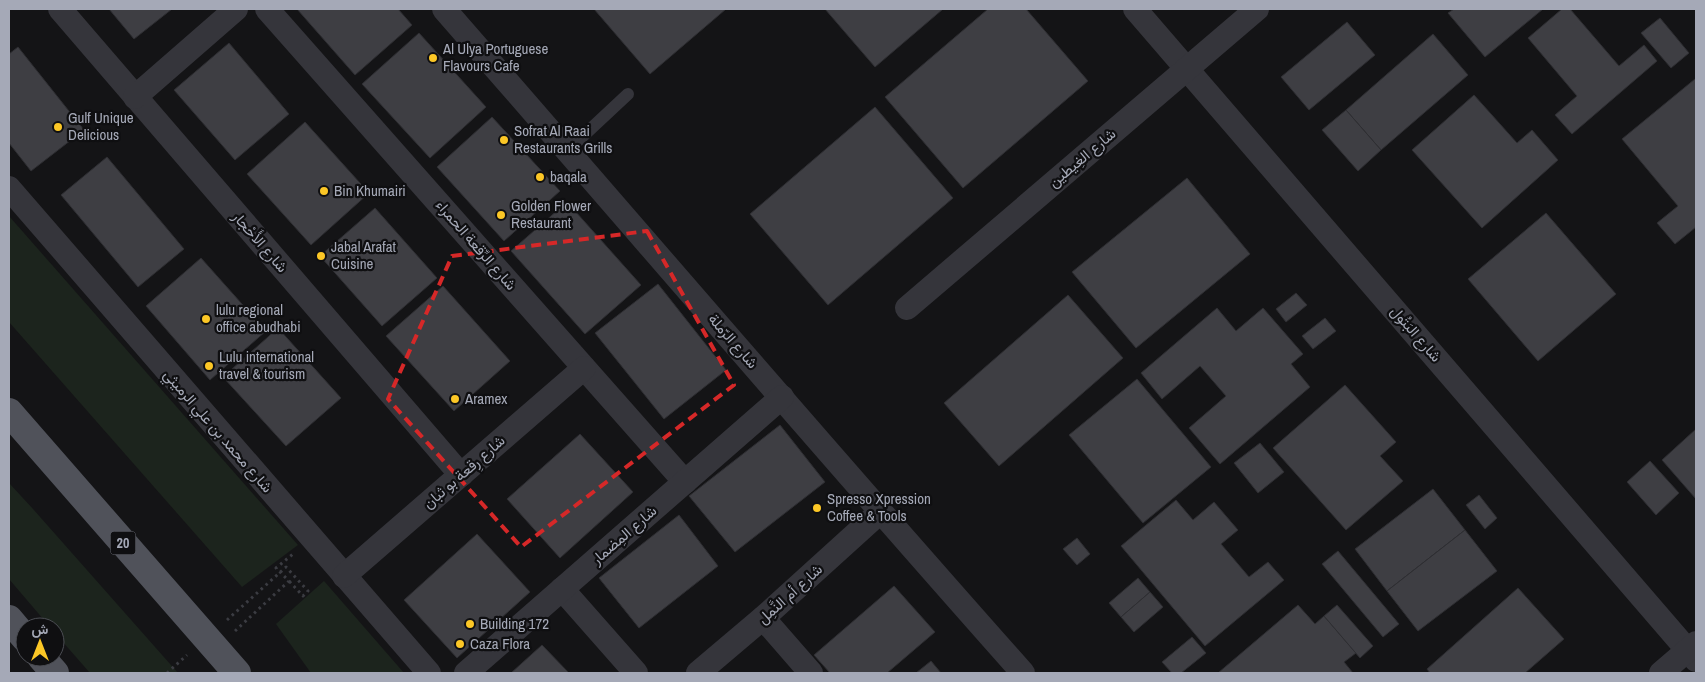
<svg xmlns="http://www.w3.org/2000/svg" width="1705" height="682" viewBox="0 0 1705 682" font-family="'Archivo Narrow',Vazirmatn,sans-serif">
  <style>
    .green { fill: #1c241d }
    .building { fill: #3e3e43; stroke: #2e2e32 }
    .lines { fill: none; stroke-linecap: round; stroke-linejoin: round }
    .path { stroke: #3b3c42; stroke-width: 3; stroke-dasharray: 2.5 4; stroke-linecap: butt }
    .lane { stroke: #35353b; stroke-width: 12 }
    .street { stroke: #35353b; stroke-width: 24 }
    .primary { stroke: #50525a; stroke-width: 28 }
    .marked { fill: none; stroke: #d62828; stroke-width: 4; stroke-dasharray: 10 6; stroke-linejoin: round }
    .poi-dot { fill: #fcc726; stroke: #0f0f11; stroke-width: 2 }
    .labels { text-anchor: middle; stroke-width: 4.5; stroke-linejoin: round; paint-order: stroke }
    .shield { fill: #0f0f11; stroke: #787b85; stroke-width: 1 }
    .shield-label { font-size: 14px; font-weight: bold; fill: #a5a9b7 }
    .poi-label { font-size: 15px; fill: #a5a9b7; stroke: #0f0f11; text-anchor: start }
    .street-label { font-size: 15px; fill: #a5a9b7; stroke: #0f0f11 }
  </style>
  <rect width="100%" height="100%" fill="#141416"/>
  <g class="green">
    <path d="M9,216l289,329 -56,42 -233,-265z"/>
    <path d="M9,483l24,26 145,164h-88l-35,-40v-6h-5l-41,-48z"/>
    <path d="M324,581l80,92h-93l-35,-49z"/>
  </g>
  <g class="building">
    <path d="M109,9h63l-38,30z"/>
    <path d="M297,9h101l14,16 -57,50z"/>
    <path d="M594,9h132l-76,65z"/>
    <path d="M825,9h118l-68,58z"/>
    <path d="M988,9h38l62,72 -125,107 -78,-91z"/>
    <path d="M1454,9h89l-58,48 -37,-44z"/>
    <path d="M1562,9h8l49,57 25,-21 13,16 -85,73 -17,-19 22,-19 -49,-58z"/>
    <path d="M1660,18l29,35 -18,15 -30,-35z"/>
    <path d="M1347,22l28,33 -66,55 -28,-33z"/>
    <path d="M419,33l67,74 -56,51 -68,-74z"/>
    <path d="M1433,34l35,41 -87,75 -35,-40z"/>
    <path d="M229,43l60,71 -54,46 -61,-70z"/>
    <path d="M18,47l66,83 -53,41 -22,-28v-89z"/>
    <path d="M1695,79l1,2v146l-21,17 -18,-21 21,-17 -56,-67z"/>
    <path d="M1474,95l43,48 15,-13 26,30 -76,68 -70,-78z"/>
    <path d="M875,107l78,91 -125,107 -78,-91z"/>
    <path d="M1346,110l35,40 -23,21 -36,-41z"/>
    <path d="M492,117l68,74 -56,50 -67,-74z"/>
    <path d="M305,122l64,71 -58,52 -64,-71z"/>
    <path d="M107,157l77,92 -46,38 -77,-92z"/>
    <path d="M1187,178l63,76 -114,94 -64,-76z"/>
    <path d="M567,202l74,83 -56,49 -74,-83z"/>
    <path d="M375,208l62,70 -55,48 -62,-70z"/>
    <path d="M1546,213l70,81 -78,67 -70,-82z"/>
    <path d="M201,258l65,73 -56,49 -64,-74z"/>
    <path d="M658,284l68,86 -62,49 -69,-86z"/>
    <path d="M443,286l67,75 -56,50 -68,-75z"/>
    <path d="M1296,293l11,12 -21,17 -10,-13z"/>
    <path d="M1068,295l55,63 -124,108 -55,-63z"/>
    <path d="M1217,308l19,23 27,-23 40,46 -12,10 19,23 -90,77 -31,-36 37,-32 -26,-30 -38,33 -21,-26z"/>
    <path d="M1325,318l11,13 -23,18 -11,-13z"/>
    <path d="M278,328l63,70 -55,48 -63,-69z"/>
    <path d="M1137,379l74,88 -68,56 -74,-88z"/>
    <path d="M1345,385l51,57 -16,14 23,25 -57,49 -73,-82z"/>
    <path d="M780,425l45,57 -90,70 -46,-56z"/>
    <path d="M1696,429v70l-34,-39z"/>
    <path d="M580,434l53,58 -73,66 -53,-59z"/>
    <path d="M1260,443l24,29 -26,21 -24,-30z"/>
    <path d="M1650,461l29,32 -23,22 -29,-33z"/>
    <path d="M1433,489l32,41 -78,61 -32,-42z"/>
    <path d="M1479,495l18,23 -12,11 -19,-24z"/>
    <path d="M1176,500l17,20 21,-18 24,28 -17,14 28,33 19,-15 16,18 -79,66 -84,-100z"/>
    <path d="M679,515l39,51 -79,62 -40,-50z"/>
    <path d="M1465,530l32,41 -79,60 -31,-40z"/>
    <path d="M477,534l53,58 -73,66 -53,-58z"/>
    <path d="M1077,538l13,16 -13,11 -14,-16z"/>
    <path d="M1338,551l61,73 -16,13 -61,-73z"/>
    <path d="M1138,578l12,14 -29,25 -12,-14z"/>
    <path d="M894,586l41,46 -48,41h-57l-16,-18z"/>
    <path d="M1518,588l46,51 -39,34h-95l-3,-4z"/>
    <path d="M1150,592l13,15 -29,25 -13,-15z"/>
    <path d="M1298,605l17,19 9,-8 32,37 -12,9 9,11h-135z"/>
    <path d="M1337,605l36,41 -13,12 -36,-42z"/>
    <path d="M1192,637l14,16 -25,20h-9l-10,-11z"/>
    <path d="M542,645l27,28h-58z"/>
    <path d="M931,661l10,12h-25z"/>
  </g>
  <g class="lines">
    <g class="path">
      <path d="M227,620l59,-53 22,24 -5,5 -14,-15"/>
      <path d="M235,631l54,-50 -13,-13 17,-14"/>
      <path d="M167,673l20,-18"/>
    </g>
    <path class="lane" d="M567,151l61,-57"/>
    <g class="street">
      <path d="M60,9l401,466"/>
      <path d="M267,9l418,473"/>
      <path d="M444,9c193,221 384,445 579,664"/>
      <path d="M1135,9l561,651"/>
      <path d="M135,97l101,-88"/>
      <path d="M9,188l420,485"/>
      <path d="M907,308l350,-299"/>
      <path d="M344,576l240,-208"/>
      <path d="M562,589l74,84"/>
      <path d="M763,618l48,55"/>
      <path d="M466,673l316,-276"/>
      <path d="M698,673l65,-55 117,-106"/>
      <path d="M1661,673l35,-30"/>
    </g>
    <g class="primary">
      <path d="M9,412l228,261"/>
      <path d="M9,619l16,19"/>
      <path d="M41,657l14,16"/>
    </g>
  </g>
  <path class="marked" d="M647,231l87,154 -213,162 -133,-148 64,-143z"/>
  <g class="poi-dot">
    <circle cx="433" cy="58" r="5"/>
    <circle cx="58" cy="127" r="5"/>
    <circle cx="504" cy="140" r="5"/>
    <circle cx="540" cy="177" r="5"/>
    <circle cx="324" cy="191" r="5"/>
    <circle cx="501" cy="215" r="5"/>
    <circle cx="321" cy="256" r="5"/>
    <circle cx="206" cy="319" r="5"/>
    <circle cx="209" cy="366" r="5"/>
    <circle cx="455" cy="399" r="5"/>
    <circle cx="817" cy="508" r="5"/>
    <circle cx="470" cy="624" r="5"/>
    <circle cx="460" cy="644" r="5"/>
  </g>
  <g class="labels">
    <rect class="shield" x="110.5" y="531.5" width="25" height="23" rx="4"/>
    <g class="shield-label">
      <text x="123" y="548">20</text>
    </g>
    <g class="poi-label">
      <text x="443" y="54">Al Ulya Portuguese<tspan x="443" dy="17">Flavours Cafe</tspan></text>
      <text x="68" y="123">Gulf Unique<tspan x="68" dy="17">Delicious</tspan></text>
      <text x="514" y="136">Sofrat Al Raai<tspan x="514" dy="17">Restaurants Grills</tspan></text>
      <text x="550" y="182">baqala</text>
      <text x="334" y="196">Bin Khumairi</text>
      <text x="511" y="211">Golden Flower<tspan x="511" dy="17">Restaurant</tspan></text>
      <text x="331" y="252">Jabal Arafat<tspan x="331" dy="17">Cuisine</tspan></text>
      <text x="216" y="315">lulu regional<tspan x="216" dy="17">office abudhabi</tspan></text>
      <text x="219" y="362">Lulu international<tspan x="219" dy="17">travel &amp; tourism</tspan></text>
      <text x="465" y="404">Aramex</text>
      <text x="827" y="504">Spresso Xpression<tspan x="827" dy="17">Coffee &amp; Tools</tspan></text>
      <text x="480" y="629">Building 172</text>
      <text x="470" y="649">Caza Flora</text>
    </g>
    <g class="street-label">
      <text transform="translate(1082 158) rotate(-40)" y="5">شارع الغِيطين</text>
      <text transform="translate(260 242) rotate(49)" y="5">شارع الأَحْجار</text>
      <text transform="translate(476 245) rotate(49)" y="5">شارع الرِّقعة الحمراء</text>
      <text transform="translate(1416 334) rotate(49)" y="5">شارع البَتُول</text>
      <text transform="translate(733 341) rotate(49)" y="5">شارع الرّملة</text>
      <text transform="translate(218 431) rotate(49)" y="5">شارع محمد بن علي الرميثي</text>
      <text transform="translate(464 472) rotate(-41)" y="5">شارع رِقعة بو ثبان</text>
      <text transform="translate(624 535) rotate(-41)" y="5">شارع المِضمار</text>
      <text transform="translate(790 594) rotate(-42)" y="5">شارع أم النَّمِل</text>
    </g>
  </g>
  <rect width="1705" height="682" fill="none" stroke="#a5a9b7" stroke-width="20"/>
  <g transform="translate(40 642)"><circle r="24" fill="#0f0f11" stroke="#4b4d53"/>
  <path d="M0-4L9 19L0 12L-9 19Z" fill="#fcc726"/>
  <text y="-8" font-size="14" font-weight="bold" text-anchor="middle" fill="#a5a9b7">ش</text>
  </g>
</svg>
